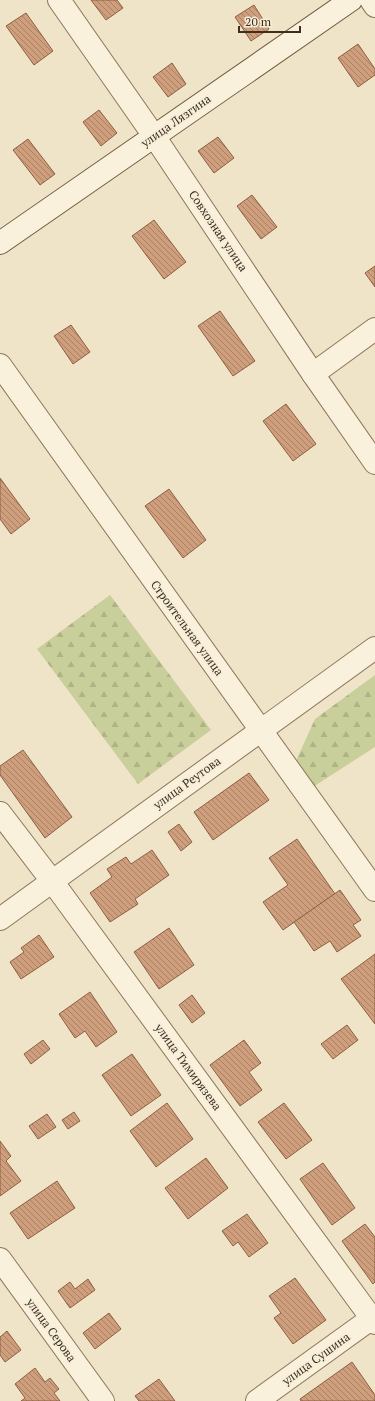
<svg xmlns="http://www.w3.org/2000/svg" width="375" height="1401" viewBox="0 0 375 1401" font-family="'PT Serif',serif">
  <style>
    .forest { fill: url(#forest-firs) }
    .building { fill: url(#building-back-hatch); stroke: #8d5f41 }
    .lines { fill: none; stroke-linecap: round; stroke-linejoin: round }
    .minor-casing { stroke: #8d765c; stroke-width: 24 }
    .tertiary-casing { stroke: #8d765c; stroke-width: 24 }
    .secondary-casing { stroke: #6f573f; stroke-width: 24 }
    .minor { stroke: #faf1dc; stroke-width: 22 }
    .tertiary { stroke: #faf1dc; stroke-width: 22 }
    .secondary { stroke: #faf1dc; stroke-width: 22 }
    .labels { text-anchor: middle; stroke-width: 4; stroke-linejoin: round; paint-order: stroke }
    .street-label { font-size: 12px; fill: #3d2e20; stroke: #f7eed8 }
  </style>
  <defs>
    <pattern id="forest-firs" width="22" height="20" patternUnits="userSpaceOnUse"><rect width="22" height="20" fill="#c9cf9b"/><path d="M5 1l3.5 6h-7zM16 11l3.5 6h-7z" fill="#aeb285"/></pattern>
    <pattern id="building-back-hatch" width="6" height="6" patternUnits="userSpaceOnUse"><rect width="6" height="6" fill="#cf9f7d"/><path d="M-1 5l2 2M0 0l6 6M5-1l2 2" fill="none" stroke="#a98266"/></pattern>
  </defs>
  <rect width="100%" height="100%" fill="#f0e4c8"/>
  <g class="forest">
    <path d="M110,595l101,135 -73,54 -101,-135z"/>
    <path d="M375,675v72l-62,40 -19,-22 21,-46z"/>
  </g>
  <g class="building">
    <path d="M91,0h26l6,8 -17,12z"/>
    <path d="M254,5l15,24 -18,12 -16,-24z"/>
    <path d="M26,13l27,38 -19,14 -28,-39z"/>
    <path d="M358,44l17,25v6l-17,12 -20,-29z"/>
    <path d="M172,63l14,21 -18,13 -15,-20z"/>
    <path d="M99,110l18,23 -16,13 -18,-24z"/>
    <path d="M218,137l16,21 -20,15 -16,-22z"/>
    <path d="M28,139l27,35 -15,11 -27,-35z"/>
    <path d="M252,195l25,32 -16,12 -24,-33z"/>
    <path d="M154,220l32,42 -22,17 -32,-43z"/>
    <path d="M375,266v21l-10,-14z"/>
    <path d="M220,311l35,50 -22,15 -35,-50z"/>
    <path d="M71,325l19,27 -17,12 -19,-28z"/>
    <path d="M286,404l30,40 -23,17 -30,-40z"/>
    <path d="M0,478l30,41 -19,15 -11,-15z"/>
    <path d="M169,489l37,51 -23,18 -38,-52z"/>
    <path d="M23,750l49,67 -27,21 -45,-63v-9z"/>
    <path d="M249,773l20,27 -56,40 -19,-28z"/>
    <path d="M179,824l13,18 -11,9 -13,-19z"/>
    <path d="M297,839l38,55 -52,36 -20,-28 25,-17 -19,-27z"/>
    <path d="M152,850l17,25 -34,24 3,5 -28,18 -20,-29 22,-16 -5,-8 19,-12 5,7z"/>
    <path d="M340,890l21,30 -8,5 8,11 -24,16 -7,-11 -16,10 -20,-29z"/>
    <path d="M169,928l25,37 -35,24 -25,-37z"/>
    <path d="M39,935l15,22 -33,22 -11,-17 14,-10 -3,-4z"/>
    <path d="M375,954v70l-34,-45z"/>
    <path d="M90,992l27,40 -21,15 -11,-16 -10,7 -16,-24z"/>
    <path d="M192,995l13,18 -13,10 -13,-18z"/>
    <path d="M347,1025l11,15 -25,19 -12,-15z"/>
    <path d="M43,1040l7,9 -19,15 -7,-10z"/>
    <path d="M244,1040l17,23 -12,9 13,18 -22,16 -30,-41z"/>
    <path d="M132,1054l29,41 -30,21 -29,-41z"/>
    <path d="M167,1103l26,36 -37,28 -26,-36z"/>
    <path d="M284,1103l28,37 -26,19 -28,-37z"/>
    <path d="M74,1112l6,9 -12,8 -6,-9z"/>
    <path d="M47,1114l9,13 -18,12 -9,-13z"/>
    <path d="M0,1141l11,15 -5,5 15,20 -21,15z"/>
    <path d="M206,1158l22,30 -40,31 -23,-31z"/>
    <path d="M323,1163l32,45 -23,17 -32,-46z"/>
    <path d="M57,1181l18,27 -47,31 -18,-26z"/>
    <path d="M247,1214l21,29 -19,14 -11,-15 -5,4 -11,-15z"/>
    <path d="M365,1224l10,13v45l-2,2 -31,-43z"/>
    <path d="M295,1278l31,42 -33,24 -19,-26 7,-5 -12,-17z"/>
    <path d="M88,1279l7,11 -25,18 -12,-17 12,-9 5,7z"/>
    <path d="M109,1313l12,16 -26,20 -12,-16z"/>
    <path d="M7,1331l14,19 -16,12 -5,-7v-18z"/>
    <path d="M352,1362l23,33v6h-74l-1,-2z"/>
    <path d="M35,1368l10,14 5,-4 9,11 -5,4 6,8h-39l4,-3 -10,-14z"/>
    <path d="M159,1379l16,22h-36l-4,-5z"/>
  </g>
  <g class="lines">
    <g class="minor-casing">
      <g id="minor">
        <path d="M59,0l95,136 159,238 62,89"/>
        <path d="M371,0l4,6"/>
        <path d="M0,365l375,525"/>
        <path d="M313,374l62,-45"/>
        <path d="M0,813l52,68 323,442"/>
        <path d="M0,919l375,-271"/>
        <path d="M0,1259l103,142"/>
      </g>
    </g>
    <g class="tertiary-casing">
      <path id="tertiary" d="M257,1401l118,-85"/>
    </g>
    <g class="secondary-casing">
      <path id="secondary" d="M0,243l351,-243"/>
    </g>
    <use href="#minor" class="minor"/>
    <use href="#tertiary" class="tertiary"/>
    <use href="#secondary" class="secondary"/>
  </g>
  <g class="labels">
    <g class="street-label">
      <text transform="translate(176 121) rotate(-35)" y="4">улица Лязгина</text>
      <text transform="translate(218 231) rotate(56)" y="4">Совхозная улица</text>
      <text transform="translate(187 628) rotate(54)" y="4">Строительная улица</text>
      <text transform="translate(187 783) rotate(-36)" y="4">улица Реутова</text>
      <text transform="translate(188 1067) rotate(54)" y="4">улица Тимирязева</text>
      <text transform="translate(51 1330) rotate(54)" y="4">улица Серова</text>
      <text transform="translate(316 1359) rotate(-36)" y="4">улица Сушина</text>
    </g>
  </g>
  <path d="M239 26v6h61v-6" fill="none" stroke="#3d2e20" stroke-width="2"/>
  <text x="245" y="26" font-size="12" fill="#3d2e20" stroke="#f7eed8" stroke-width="3" paint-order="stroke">20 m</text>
</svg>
